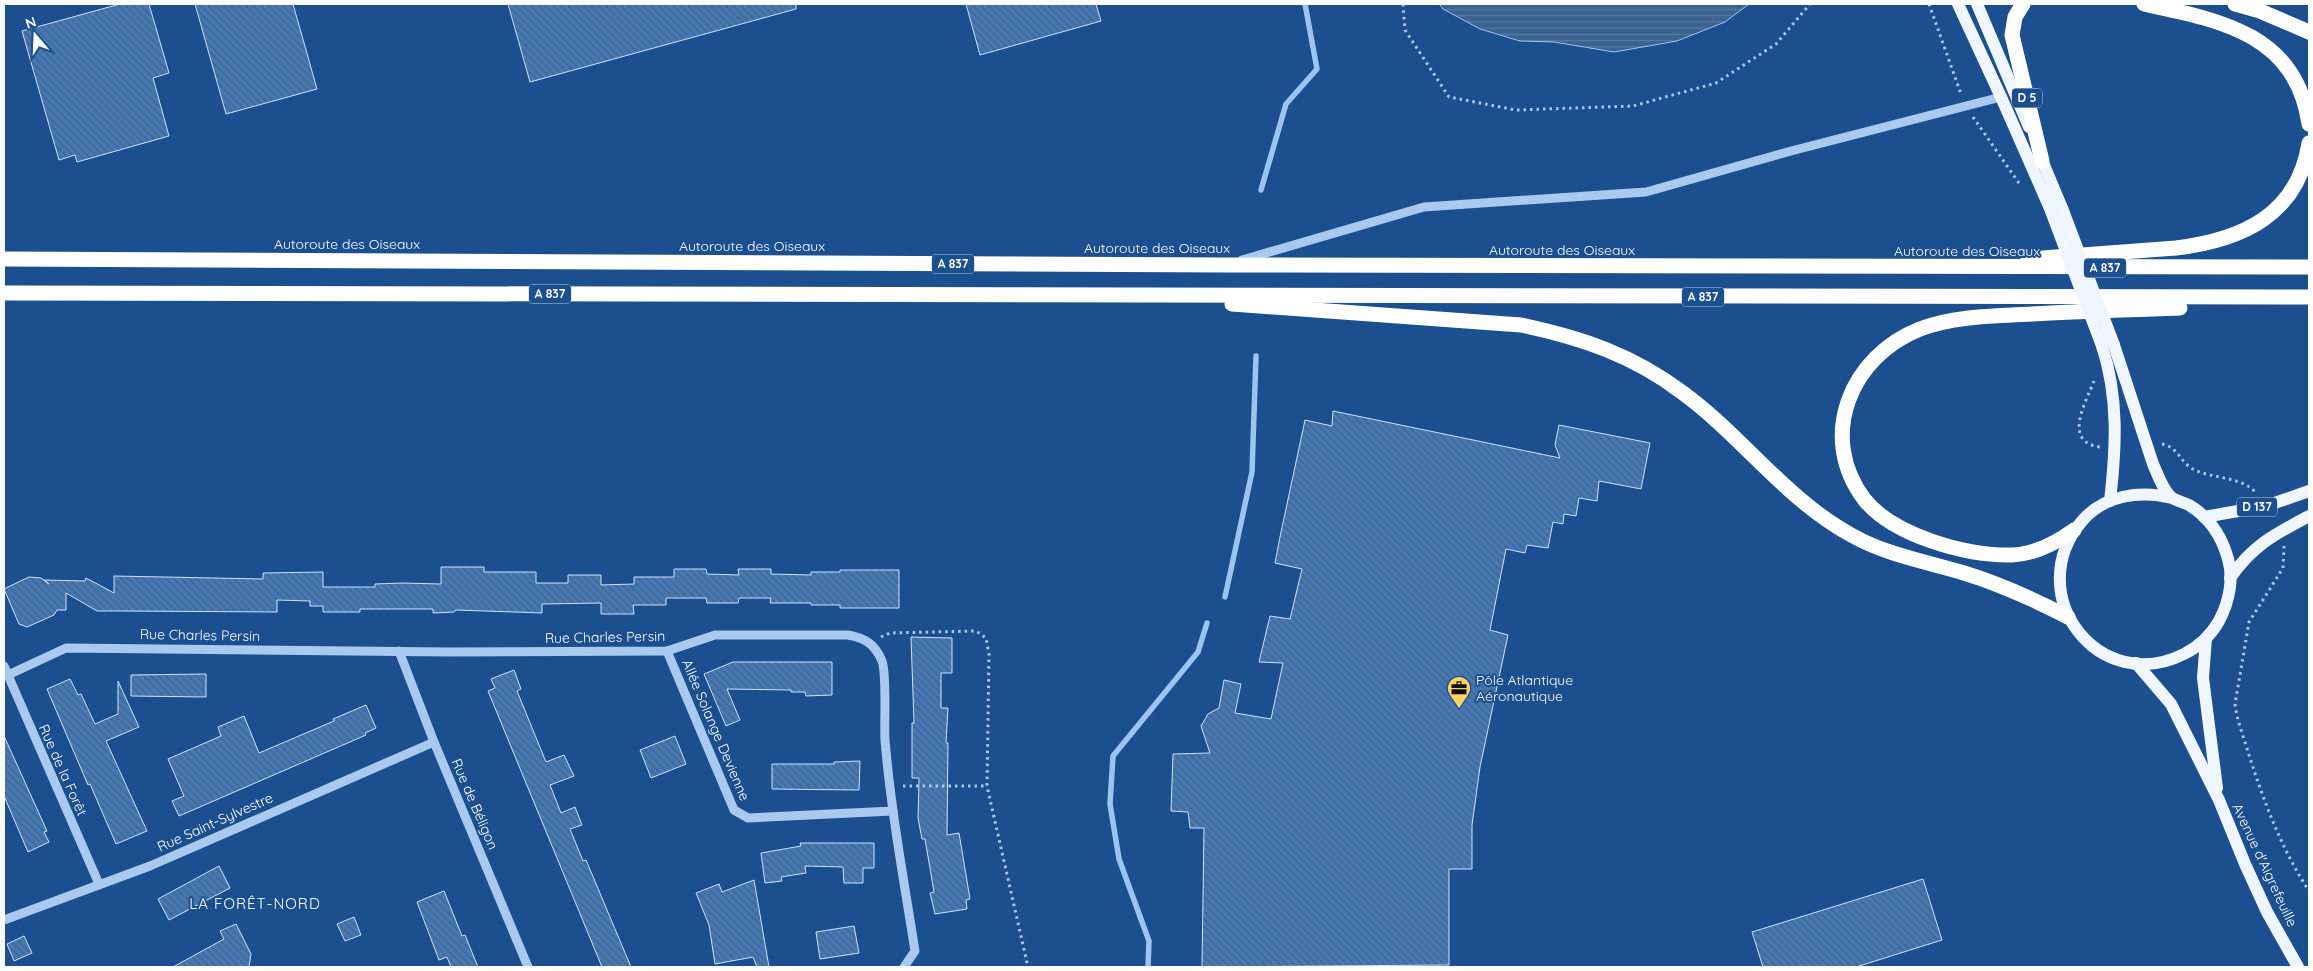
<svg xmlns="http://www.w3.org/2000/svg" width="2313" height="971" viewBox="0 0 2313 971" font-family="Quicksand,sans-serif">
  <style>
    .water { fill: url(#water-rules); stroke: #9cc4f0 }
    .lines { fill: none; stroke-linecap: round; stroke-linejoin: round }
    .stream { stroke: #9cc4f0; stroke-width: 5.5 }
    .building { fill: url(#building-back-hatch); stroke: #cfe3fa }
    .path { stroke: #a9c9ee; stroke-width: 3; stroke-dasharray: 2.5 4; stroke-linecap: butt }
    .minor { stroke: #a9c9ee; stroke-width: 9 }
    .major { stroke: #f0f6ff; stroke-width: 12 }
    .highway { stroke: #fff; stroke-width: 15 }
    .major-bridge { stroke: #f0f6ff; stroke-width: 12 }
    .labels { text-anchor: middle; stroke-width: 4; stroke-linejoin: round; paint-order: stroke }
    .shield { fill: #1b4f8f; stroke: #bbcadd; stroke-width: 1 }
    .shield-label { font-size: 12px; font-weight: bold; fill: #fff }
    .street-label { font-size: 14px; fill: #fff; stroke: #1b4f8f }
    .poi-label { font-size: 14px; fill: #fff; stroke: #1b4f8f; text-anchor: start }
    .neighbourhood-label { font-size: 15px; letter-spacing: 1px; fill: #fff; stroke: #1b4f8f }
  </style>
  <defs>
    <pattern id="water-rules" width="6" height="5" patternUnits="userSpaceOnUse" patternTransform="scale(1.25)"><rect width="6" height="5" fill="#3c6290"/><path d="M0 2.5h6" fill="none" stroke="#597aa1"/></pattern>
    <pattern id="building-back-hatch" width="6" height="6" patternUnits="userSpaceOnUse" patternTransform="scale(1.25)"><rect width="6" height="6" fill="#4478b7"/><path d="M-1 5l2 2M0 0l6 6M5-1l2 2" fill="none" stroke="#486282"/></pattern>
  </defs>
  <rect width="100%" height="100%" fill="#1b4f8f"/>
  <path class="water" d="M1439,4h310l-24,18 -48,19 -63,11 -60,-10 -34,-1 -40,-12 -37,-20z"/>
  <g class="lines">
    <g class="stream">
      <path d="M1261,190l25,-86 31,-35 -12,-65"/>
      <path d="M1225,597l27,-125 4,-116"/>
      <path d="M1148,967l1,-26 -30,-82 -9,-55 3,-48 85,-104 9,-29"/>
    </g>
  </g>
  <g class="building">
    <path d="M120,4h29l20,69 -16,5 16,58 -92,26 -2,-7 -16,5 -37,-129z"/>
    <path d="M195,4h98l24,85 -91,25z"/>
    <path d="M508,4h288v5l-266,73z"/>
    <path d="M966,4h130l5,17 -121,34z"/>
    <path d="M1333,411l227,47 -5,-13 4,-20 91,18 -9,46 -42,-8 -2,20 -18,-3 -3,18 -12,-2 -1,10 -10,-2 -5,26 -21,-3 -2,8 -19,-4 -16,81 18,5 -28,132 -8,58v44h-23v96l-247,2 2,-139h-14l-2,-16 -17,-1 2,-57 37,-1 -9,-27 7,-12 11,-6 5,-28 17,4 -6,29 36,6 12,-56 -24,-1 11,-46 20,3 12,-50 -27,-6 5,-26 25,-117 27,6z"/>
    <path d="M441,567h43v5h52v11h32v-8h33v10l33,-1v-7h40v-8h32l1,5 32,1 -1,-6h33v5l40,1v-3h29v-2h59v38h-59v-3h-29v-2h-41l1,-5h-32l-1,5h-31l-1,-5h-40v7h-33l1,9h-33v-11l-59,1v9l-86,-3 -2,2 -21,1v-4h-73v3h-37v-6h-13v-5l-33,-1v12l-151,-1h-29l-31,-18v17h-9l-3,5 -27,12 -8,-3 -15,-35 25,-12 12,1 8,6 -5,-4 41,1 1,-3 28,15v-17l149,3v-6l60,-1v15h52v-3l27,-1 39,1z"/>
    <path d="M911,637l41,1v35h-11v35h7l-2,35h2l-1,92 12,-2 11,66 -4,1 1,9 -32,5 -5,-21 4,-1 -9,-53h-3l-4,-21 1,-40h-7v-55h2z"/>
    <path d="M733,662h99v33l-26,1 -1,-4h-14v-2l-64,-1 13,31 -14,6 -22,-52z"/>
    <path d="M514,670l7,19 -4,2 29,71 18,-7 10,21 -24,9 11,28 14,-6 7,18 -12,4 13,32 3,-1 45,107h-29l-114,-276 7,-3 -4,-9z"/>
    <path d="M206,674v23l-75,-1v-21z"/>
    <path d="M70,679l8,16 3,-1 14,30 23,-10v-33l21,46 -33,14 41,90 -31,13 -26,-60 -2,1 -41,-96z"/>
    <path d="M366,705l10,23 -11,5 1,2 -187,81 -7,-15 12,-5 -16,-37 53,-23 -3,-9 26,-11 15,37 75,-32 -1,-2z"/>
    <path d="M4,736l43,95 -3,1 5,10 -21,10 -24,-56z"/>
    <path d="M675,736l11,28 -35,14 -11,-28z"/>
    <path d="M860,761l-1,29 -87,-1v-25h62v-2z"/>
    <path d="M800,843h74v25h-11v15h-19l-1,-16 -38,-1 1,7 -25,4 1,4 -17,2 -4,-30 40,-7z"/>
    <path d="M219,866l11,22 -61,32 -11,-21z"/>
    <path d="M1923,879l19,61 -86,27h-93l-11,-35z"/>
    <path d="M754,880l15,87h-12l-4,-10 -38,7 -6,-39 -13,-32 23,-9 3,8z"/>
    <path d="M444,891l18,45 3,-1 13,32h-27l-4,-10 -8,3 -22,-58z"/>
    <path d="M354,917l7,18 -16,6 -8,-17z"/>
    <path d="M236,924l15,30 -2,13h-76l51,-28 -4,-8z"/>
    <path d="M854,926l5,27 -39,6 -4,-27z"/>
    <path d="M24,936l8,17 -18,8 -7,-17z"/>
  </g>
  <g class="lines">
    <g class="path">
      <path d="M1403,4l2,26 44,67 67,13 117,-4 83,-23 60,-39 34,-40"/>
      <path d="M1929,4l32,90"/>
      <path d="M1973,117l48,69"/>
      <path d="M2094,381c-8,21 -32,61 6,66"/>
      <path d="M2162,444c16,3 18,18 31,25 18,10 49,7 63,24"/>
      <path d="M2284,546l-1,22 -34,54 -14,82c2,17 9,34 14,51 15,47 33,95 60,136"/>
      <path d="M881,637l9,-4 86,-2 10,7 3,16 -2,132 41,181"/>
      <path d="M903,786h84"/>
    </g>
    <g class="minor">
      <path d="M1242,260l182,-53 222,-15 145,-41 210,-54"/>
      <path d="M399,651l35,91 94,225"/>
      <path d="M667,651l67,159 14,8 145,-7"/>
      <path d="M4,666l95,218"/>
      <path d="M8,675l58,-27 383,4 218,-1 48,-16h133c17,3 27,9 34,26 5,13 2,61 3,79 6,71 19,141 30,211l-11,16"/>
      <path d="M4,920l146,-54 284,-124"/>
    </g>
    <g class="major">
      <path d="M1958,4l43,93 48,109"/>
      <path d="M1977,4l52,123"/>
      <path d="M2039,153l23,55"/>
      <path d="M2114,345l39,119c5,11 10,26 18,33 5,4 12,5 18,8 20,12 33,32 39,54 6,20 1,43 -9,62 -8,14 -21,26 -35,33 -85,43 -164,-60 -102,-133 22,-26 58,-31 90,-23"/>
      <path d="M2102,346c17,52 14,102 8,155"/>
      <path d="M2204,517l62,-11 43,-15"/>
      <path d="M2230,578c23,-33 45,-44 79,-62"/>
      <path d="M2206,638l-3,40 14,110"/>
      <path d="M2136,663l35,41 48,96 26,64 22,48 31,55"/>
    </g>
    <g class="highway">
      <path d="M2023,4l-8,13 -3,18 30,126"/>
      <path d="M2144,4c76,16 152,30 165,120"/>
      <path d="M2235,4l25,7 49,21"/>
      <path d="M4,259l1223,6 1082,2"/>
      <path d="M2028,259l148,-11c66,-8 122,-33 133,-105"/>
      <path d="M4,293l2305,4"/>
      <path d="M1232,304l289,21c61,13 112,30 162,68 60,44 103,107 170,143 34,19 75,26 111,37 36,11 71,27 104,44"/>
      <path d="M2074,530c-18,13 -38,24 -62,25 -45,1 -119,-19 -148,-56 -47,-63 -13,-143 56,-170 34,-13 76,-13 112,-15 49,-3 99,-4 148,-6"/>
    </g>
    <g class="major-bridge">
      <path d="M2049,206l53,140"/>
      <path d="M2062,208l52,137"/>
    </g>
  </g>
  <defs>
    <g id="office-pin" transform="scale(1.25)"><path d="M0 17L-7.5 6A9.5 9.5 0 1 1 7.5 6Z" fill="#ffd166" stroke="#1b4f8f"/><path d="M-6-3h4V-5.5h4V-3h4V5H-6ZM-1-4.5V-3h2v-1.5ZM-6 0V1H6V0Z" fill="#111"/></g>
  </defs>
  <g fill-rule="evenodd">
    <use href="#office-pin" x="1459" y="688"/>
  </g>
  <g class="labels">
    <g class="shield">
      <rect x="2012" y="88.5" width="30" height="19" rx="4"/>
      <rect x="932" y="254.5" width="42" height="19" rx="4"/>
      <rect x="2084" y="258.5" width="42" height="19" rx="4"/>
      <rect x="529" y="284.5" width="42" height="19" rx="4"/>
      <rect x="1682" y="287.5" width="42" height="19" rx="4"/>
      <rect x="2237" y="497.5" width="40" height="19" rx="4"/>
    </g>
    <g class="shield-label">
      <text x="2027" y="102">D 5</text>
      <text x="953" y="268">A 837</text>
      <text x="2105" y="272">A 837</text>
      <text x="550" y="298">A 837</text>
      <text x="1703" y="301">A 837</text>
      <text x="2257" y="511">D 137</text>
    </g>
    <g class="street-label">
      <text x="347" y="249">Autoroute des Oiseaux</text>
      <text x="752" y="251">Autoroute des Oiseaux</text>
      <text x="1157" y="253">Autoroute des Oiseaux</text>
      <text x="1562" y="255">Autoroute des Oiseaux</text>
      <text x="1967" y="256">Autoroute des Oiseaux</text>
      <text transform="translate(200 635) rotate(1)" y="5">Rue Charles Persin</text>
      <text transform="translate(605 637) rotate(-1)" y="5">Rue Charles Persin</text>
      <text transform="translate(716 730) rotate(67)" y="5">Allée Solange Devienne</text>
      <text transform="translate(63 770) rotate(66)" y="5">Rue de la Forêt</text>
      <text transform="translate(475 804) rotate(67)" y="5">Rue de Béligon</text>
      <text transform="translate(215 822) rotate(-24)" y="5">Rue Saint-Sylvestre</text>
      <text transform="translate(2265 865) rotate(65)" y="5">Avenue d'Aigrefeuille</text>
    </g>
    <g class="poi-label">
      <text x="1476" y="685">Pôle Atlantique<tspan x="1476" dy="16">Aéronautique</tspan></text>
    </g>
    <g class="neighbourhood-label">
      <text x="255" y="909">LA FORÊT-NORD</text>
    </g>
  </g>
  <rect width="2313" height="971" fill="none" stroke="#ffffff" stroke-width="10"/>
  <g transform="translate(35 35) rotate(341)" stroke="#1b4f8f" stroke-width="4" paint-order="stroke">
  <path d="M0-4L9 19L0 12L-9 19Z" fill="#ffffff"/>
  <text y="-8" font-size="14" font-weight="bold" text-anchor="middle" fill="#ffffff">N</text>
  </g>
</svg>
